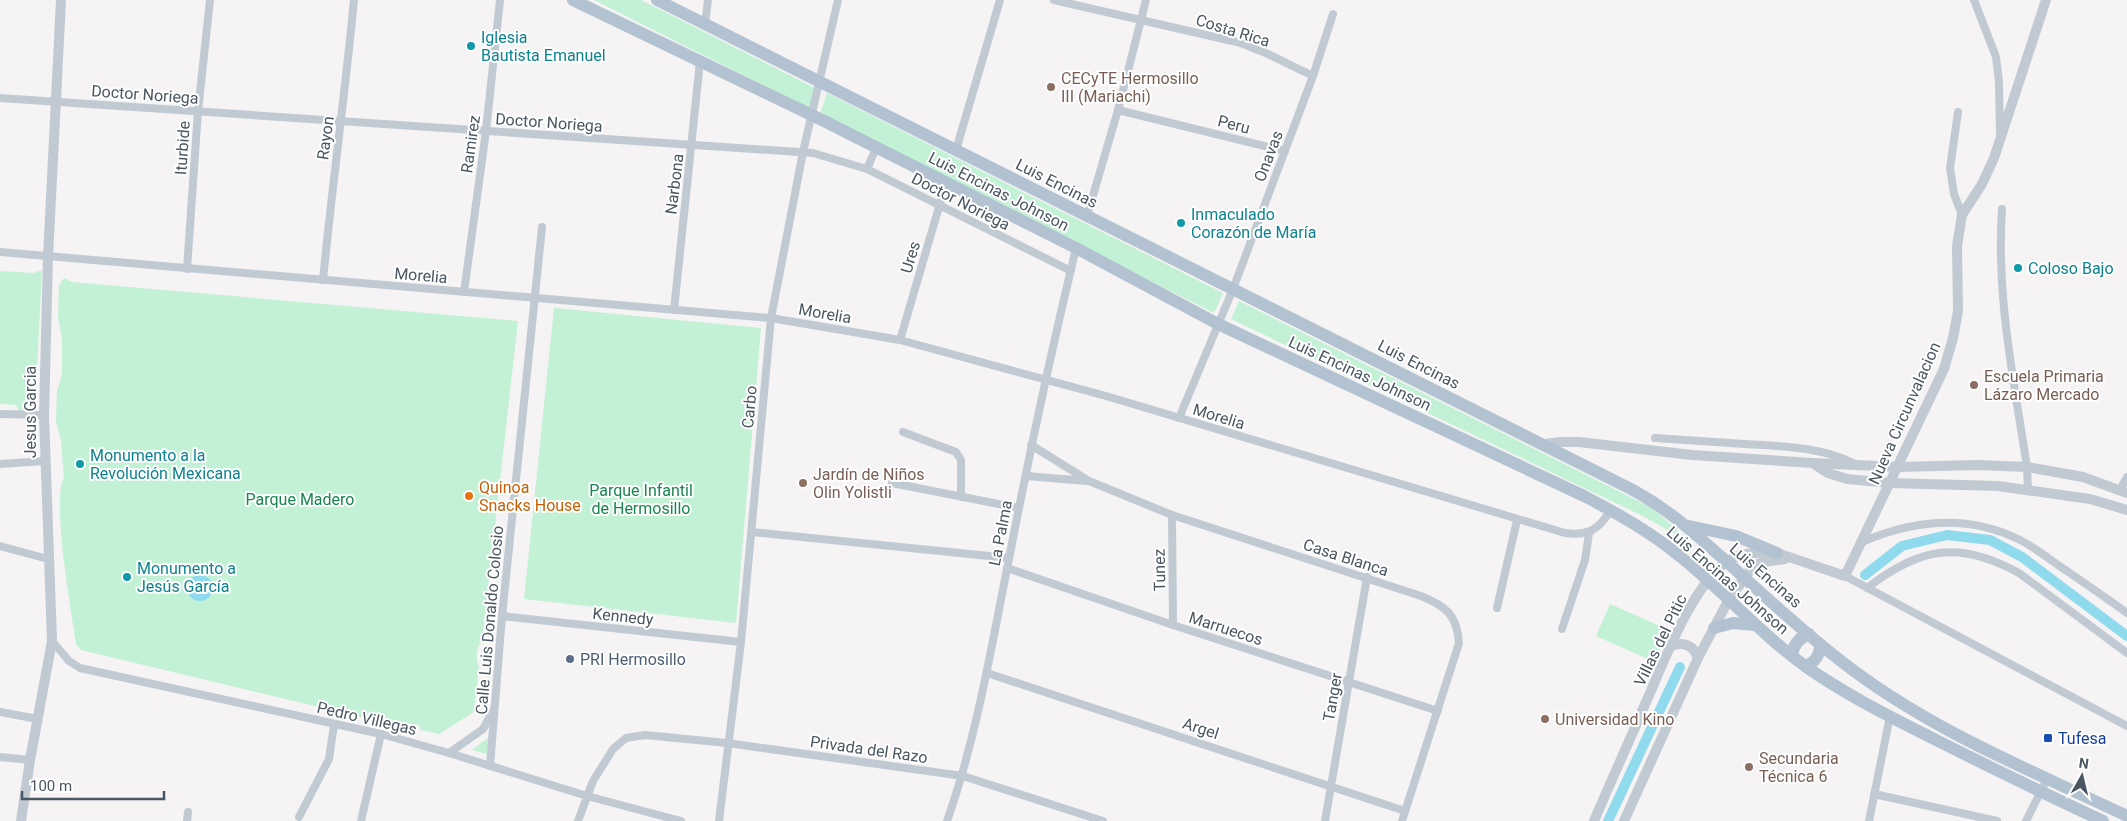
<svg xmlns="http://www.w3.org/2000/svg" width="2127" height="821" viewBox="0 0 2127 821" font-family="Roboto,sans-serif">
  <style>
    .green { fill: #c3f1d5 }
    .water { fill: #90daee }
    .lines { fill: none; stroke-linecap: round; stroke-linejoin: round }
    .canal { stroke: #90daee; stroke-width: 10 }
    .minor { stroke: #c1cad2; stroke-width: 8 }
    .tertiary { stroke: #c1cad2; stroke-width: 10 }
    .primary { stroke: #b3c2d1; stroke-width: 12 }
    .culture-dot { fill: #0f9aa8; stroke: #fff; stroke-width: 2 }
    .education-dot { fill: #8d6e63; stroke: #fff; stroke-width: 2 }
    .food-dot { fill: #e8710a; stroke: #fff; stroke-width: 2 }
    .service-dot { fill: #5c6f8a; stroke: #fff; stroke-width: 2 }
    .transit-dot { fill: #1a4fb4; stroke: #fff; stroke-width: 2 }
    .labels { text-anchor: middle; stroke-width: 4; stroke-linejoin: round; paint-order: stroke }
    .street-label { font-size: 16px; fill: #4a5661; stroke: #fff }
    .culture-label { font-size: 16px; fill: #0d838f; stroke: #fff; text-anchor: start }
    .education-label { font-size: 16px; fill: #785e54; stroke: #fff; text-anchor: start }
    .food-label { font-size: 16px; fill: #c56008; stroke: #fff; text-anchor: start }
    .park-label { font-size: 16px; fill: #17864f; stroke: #fff }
    .service-label { font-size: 16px; fill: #4e5e75; stroke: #fff; text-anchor: start }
    .transit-label { font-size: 16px; fill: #164399; stroke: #fff; text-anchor: start }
  </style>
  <rect width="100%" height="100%" fill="#f5f3f3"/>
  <g class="green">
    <path d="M594,0h47l176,89 -7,20z"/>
    <path d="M827,93l396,200 -9,20 -394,-199z"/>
    <path d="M42,270l-7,141h-16l-3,-6 -16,-1v-133l33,2z"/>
    <path d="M64,278l8,4 446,39 -36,320c-6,6 -7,19 -3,26l-5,45 -35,22 -18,-4 -2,-5 -18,-3 -3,3 -37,-8 -280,-67 -5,-6c-4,-28 -25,-147 -12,-166l-3,-37 -5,-19 1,-31 5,-16v-35l-4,-23 1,-32z"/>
    <path d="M1239,301l413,207 45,39 -52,-30 -414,-198z"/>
    <path d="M554,308l207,20 -25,295 -212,-24z"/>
    <path d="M1610,604l59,26 -14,32 -59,-26z"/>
    <path d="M489,737l-2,17 -15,-4z"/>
  </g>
  <circle class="water" cx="200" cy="588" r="13"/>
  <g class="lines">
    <g class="canal">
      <path d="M1865,575l37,-29 45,-11 43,5 32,17 105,79"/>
      <path d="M1608,821l72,-154"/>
    </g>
    <g class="minor">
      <path d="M1054,0l187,43 27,11 45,22"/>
      <path d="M1974,0l22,57 3,25 1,52"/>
      <path d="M705,24l3,-24"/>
      <path d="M0,98l813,55 54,16 204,102"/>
      <path d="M1118,110l167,41"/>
      <path d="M1958,112l-8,56 4,26 8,21"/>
      <path d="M956,150l44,-150"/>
      <path d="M867,169l9,-21"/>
      <path d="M2002,209c-6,87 12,172 25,258l1,23"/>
      <path d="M1087,216l31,-106 28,-110"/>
      <path d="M0,252l771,66 129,22 206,56 459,137c24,3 33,-3 46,-23"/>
      <path d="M187,269l11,-158 12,-111"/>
      <path d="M323,280c9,-93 22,-186 31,-280"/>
      <path d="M464,292l22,-161 14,-131"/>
      <path d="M674,310l26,-249"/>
      <path d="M900,340l46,-157"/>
      <path d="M0,414l44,1"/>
      <path d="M1179,418l54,-129 80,-213 20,-62"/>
      <path d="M903,432l53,20 5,8v37"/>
      <path d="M1655,438c30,2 60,4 90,6 35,2 78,3 110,20"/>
      <path d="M1031,445l58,36 83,34 249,81c25,10 36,19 38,47l-57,178"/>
      <path d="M0,464l45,-3"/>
      <path d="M1026,476l61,5"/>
      <path d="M892,483l127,25"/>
      <path d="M2120,490l7,-13"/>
      <path d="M1172,515l1,110"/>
      <path d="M752,532l257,26"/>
      <path d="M1862,542c51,-22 106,-28 158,-2 14,7 28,18 41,27 22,15 44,30 66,46"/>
      <path d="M0,546l48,13"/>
      <path d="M1007,568l166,57 265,86"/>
      <path d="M1845,576l282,150"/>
      <path d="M1867,588c53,-41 92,-48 152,-15l108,80"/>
      <path d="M1497,608l20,-88"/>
      <path d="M502,616l239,26"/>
      <path d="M1562,629l23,-69 4,-27"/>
      <path d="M52,641l17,20 11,7 301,66 68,19 138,43 94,25"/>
      <path d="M987,673l418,138"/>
      <path d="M0,712l38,7"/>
      <path d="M449,753l34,-24 10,-18"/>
      <path d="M0,757l30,3"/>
      <path d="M490,766l12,-150 40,-389"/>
      <path d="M1874,794l123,27"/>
      <path d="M299,817l30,-58 5,-34"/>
      <path d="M187,821l1,-9"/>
      <path d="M361,821l20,-87"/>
      <path d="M578,821l15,-40 20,-32 13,-11 19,-3 82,8 236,33 140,45"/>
      <path d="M719,821l22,-179 30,-324 32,-166 35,-152"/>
      <path d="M947,821c30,-85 44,-173 62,-262 20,-104 42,-207 67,-311"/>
      <path d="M1325,821l42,-244"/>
      <path d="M1869,821l21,-105"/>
      <path d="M2026,821l21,-42"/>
    </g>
    <g class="tertiary">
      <path d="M1545,444l16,-2h18l113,13 121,8 85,4 80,-2 49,2 56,10 44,16"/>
      <path d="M1814,464l14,9 19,6 43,4 108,3 92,13 37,11"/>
      <path d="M1671,646c13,-5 23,0 27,12"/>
      <path d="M21,821l9,-61 22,-119 -8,-226 4,-158 13,-257"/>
      <path d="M1594,821c17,-40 35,-79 52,-119 18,-40 46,-117 82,-141 13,-9 34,-9 49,-8l68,23 99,-207 9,-31 5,-27 -1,-65 5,-31 20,-31 12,-26 52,-158"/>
      <path d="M1624,821l74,-163 30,-57 25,-35 10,-4 22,-3"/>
    </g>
    <g class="primary">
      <path d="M573,0l251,121 252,127 142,76 366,172c33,17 65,35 93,58 45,35 82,79 128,112 41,29 86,51 131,74 56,28 111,55 167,81"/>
      <path d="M657,0l976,490c38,21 61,43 93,71 37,34 75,69 115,100 85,67 189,109 286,155"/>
      <path d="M1689,526l47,10 41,17"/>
      <path d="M1714,628l19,-5 21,2"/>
      <path d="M1792,656c1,-11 6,-18 17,-22"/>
      <path d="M1805,666c11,-4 15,-11 15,-22"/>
    </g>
  </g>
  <g class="culture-dot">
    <circle cx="471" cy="46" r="5"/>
    <circle cx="1181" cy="223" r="5"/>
    <circle cx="2018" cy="268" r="5"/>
    <circle cx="80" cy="464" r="5"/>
    <circle cx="127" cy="577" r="5"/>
  </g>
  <g class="education-dot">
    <circle cx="1051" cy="87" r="5"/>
    <circle cx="1974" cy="385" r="5"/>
    <circle cx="803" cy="483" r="5"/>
    <circle cx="1545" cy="719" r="5"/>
    <circle cx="1749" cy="767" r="5"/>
  </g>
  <circle class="food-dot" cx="469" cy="496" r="5"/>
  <circle class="service-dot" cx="570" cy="659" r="5"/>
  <rect class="transit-dot" x="2043" y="733" width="10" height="10" rx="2.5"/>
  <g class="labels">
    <g class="street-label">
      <text transform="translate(1233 30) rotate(17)" y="6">Costa Rica</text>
      <text transform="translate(145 94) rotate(4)" y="6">Doctor Noriega</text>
      <text transform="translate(549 122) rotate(4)" y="6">Doctor Noriega</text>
      <text transform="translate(1234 124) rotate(14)" y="6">Peru</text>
      <text transform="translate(325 138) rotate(-82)" y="6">Rayon</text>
      <text transform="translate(470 144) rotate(-82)" y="6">Ramirez</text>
      <text transform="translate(182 148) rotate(-86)" y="6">Iturbide</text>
      <text transform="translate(1268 156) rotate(-69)" y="6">Onavas</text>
      <text transform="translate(1057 183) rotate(27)" y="6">Luis Encinas</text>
      <text transform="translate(674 184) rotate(-83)" y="6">Narbona</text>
      <text transform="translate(999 191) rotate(27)" y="6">Luis Encinas Johnson</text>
      <text transform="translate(961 201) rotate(27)" y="6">Doctor Noriega</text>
      <text transform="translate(910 257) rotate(-73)" y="6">Ures</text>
      <text transform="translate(421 275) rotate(5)" y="6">Morelia</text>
      <text transform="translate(825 313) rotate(10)" y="6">Morelia</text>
      <text transform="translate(1419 364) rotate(27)" y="6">Luis Encinas</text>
      <text transform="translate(1360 373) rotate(25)" y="6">Luis Encinas Johnson</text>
      <text transform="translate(749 407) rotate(-85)" y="6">Carbo</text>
      <text transform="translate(30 412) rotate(-90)" y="6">Jesus Garcia</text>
      <text transform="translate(1904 413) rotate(-66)" y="6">Nueva Circunvalacion</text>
      <text transform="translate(1219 416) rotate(17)" y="6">Morelia</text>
      <text transform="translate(1000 533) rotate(-79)" y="6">La Palma</text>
      <text transform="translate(1346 557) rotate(18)" y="6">Casa Blanca</text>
      <text transform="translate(1159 570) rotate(-91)" y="6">Tunez</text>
      <text transform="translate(1766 575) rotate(41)" y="6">Luis Encinas</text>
      <text transform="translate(1728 580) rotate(41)" y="6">Luis Encinas Johnson</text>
      <text transform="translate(623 616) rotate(6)" y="6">Kennedy</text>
      <text transform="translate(489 620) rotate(-85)" y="6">Calle Luis Donaldo Colosio</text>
      <text transform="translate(1226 628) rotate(18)" y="6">Marruecos</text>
      <text transform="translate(1660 640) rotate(-64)" y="6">Villas del Pitic</text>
      <text transform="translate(1332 697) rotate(-80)" y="6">Tanger</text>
      <text transform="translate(367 718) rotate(13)" y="6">Pedro Villegas</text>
      <text transform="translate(1201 728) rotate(18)" y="6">Argel</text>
      <text transform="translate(869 749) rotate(8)" y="6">Privada del Razo</text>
    </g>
    <g class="culture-label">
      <text x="481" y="43">Iglesia<tspan x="481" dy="18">Bautista Emanuel</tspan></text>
      <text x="1191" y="220">Inmaculado<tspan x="1191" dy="18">Corazón de María</tspan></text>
      <text x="2028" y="274">Coloso Bajo</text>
      <text x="90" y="461">Monumento a la<tspan x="90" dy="18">Revolución Mexicana</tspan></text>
      <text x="137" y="574">Monumento a<tspan x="137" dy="18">Jesús García</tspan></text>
    </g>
    <g class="education-label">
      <text x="1061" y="84">CECyTE Hermosillo<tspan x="1061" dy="18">III (Mariachi)</tspan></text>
      <text x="1984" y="382">Escuela Primaria<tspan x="1984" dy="18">Lázaro Mercado</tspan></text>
      <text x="813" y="480">Jardín de Niños<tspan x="813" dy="18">Olin Yolistli</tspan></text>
      <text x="1555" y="725">Universidad Kino</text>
      <text x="1759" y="764">Secundaria<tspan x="1759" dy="18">Técnica 6</tspan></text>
    </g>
    <g class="food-label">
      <text x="479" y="493">Quinoa<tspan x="479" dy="18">Snacks House</tspan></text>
    </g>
    <g class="park-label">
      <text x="641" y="496">Parque Infantil<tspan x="641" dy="18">de Hermosillo</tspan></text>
      <text x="300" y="505">Parque Madero</text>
    </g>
    <g class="service-label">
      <text x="580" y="665">PRI Hermosillo</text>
    </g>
    <g class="transit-label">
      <text x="2058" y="744">Tufesa</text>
    </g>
  </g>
  <g transform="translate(2082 776) rotate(8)" stroke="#ffffff" stroke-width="4" paint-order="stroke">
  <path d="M0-4L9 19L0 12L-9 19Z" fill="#4a5661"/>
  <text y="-8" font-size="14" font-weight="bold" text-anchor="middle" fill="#4a5661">N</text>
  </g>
  <path d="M22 791v8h142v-8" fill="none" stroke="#4a5661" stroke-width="2.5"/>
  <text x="30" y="791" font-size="15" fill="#4a5661" stroke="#ffffff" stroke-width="4" paint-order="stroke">100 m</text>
</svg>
